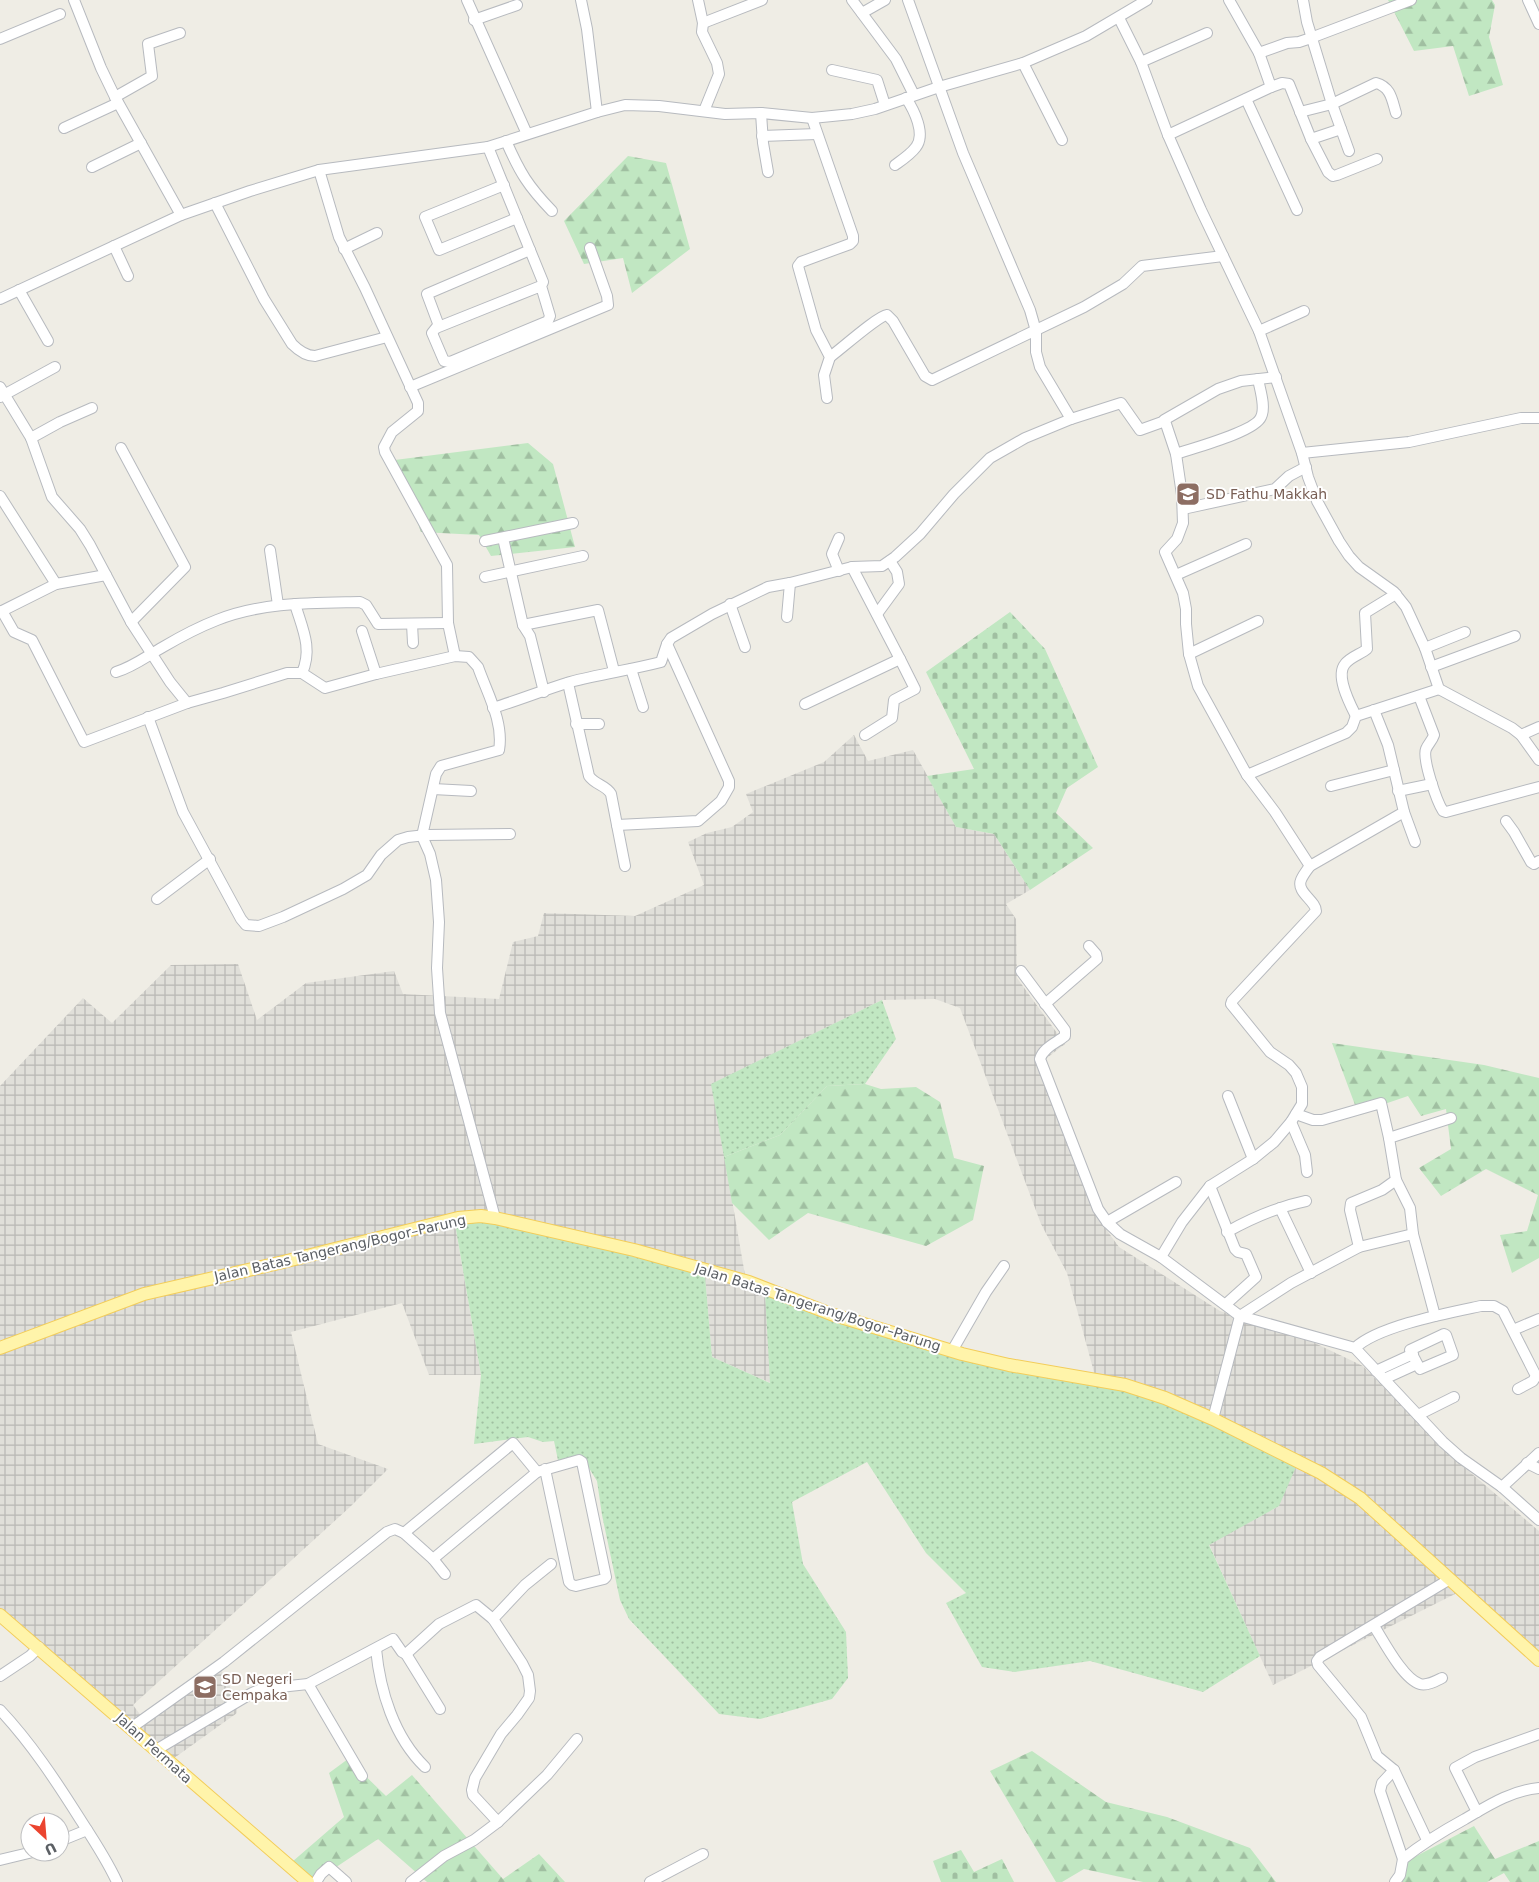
<svg xmlns="http://www.w3.org/2000/svg" width="1539" height="1882" viewBox="0 0 1539 1882" font-family="'DejaVu Sans',sans-serif">
  <style>
    .industrial { fill: url(#industrial-grid) }
    .grass { fill: url(#grass-dots) }
    .forest { fill: url(#forest-firs) }
    .cemetery { fill: url(#cemetery-stones) }
    .lines { fill: none; stroke-linecap: round; stroke-linejoin: round }
    .minor-casing { stroke: #b7babf; stroke-width: 12 }
    .major-casing { stroke: #f3cd5a; stroke-width: 14 }
    .minor { stroke: #fff; stroke-width: 10 }
    .major { stroke: #fff4aa; stroke-width: 12 }
    .labels { text-anchor: middle; stroke-width: 4; stroke-linejoin: round; paint-order: stroke }
    .education-label { font-size: 14px; fill: #785e54; stroke: #fff; text-anchor: start }
    .street-label { font-size: 14px; fill: #5c6065; stroke: #fff }
  </style>
  <defs>
    <pattern id="industrial-grid" width="8" height="8" patternUnits="userSpaceOnUse" patternTransform="scale(1.25)"><rect width="8" height="8" fill="#e0dfd9"/><path d="M0 4h8M4 0v8" fill="none" stroke="#b9b8b4"/></pattern>
    <pattern id="grass-dots" width="8" height="8" patternUnits="userSpaceOnUse" patternTransform="scale(1.25)"><rect width="8" height="8" fill="#c1e7c2"/><path d="M2 2h.1M6 6h.1" fill="none" stroke="#a0bfa1" stroke-width="1.8" stroke-linecap="round"/></pattern>
    <pattern id="forest-firs" width="22" height="20" patternUnits="userSpaceOnUse" patternTransform="scale(1.25)"><rect width="22" height="20" fill="#c1e7c2"/><path d="M5 1l3.5 6h-7zM16 11l3.5 6h-7z" fill="#a0bfa1"/></pattern>
    <pattern id="cemetery-stones" width="16" height="16" patternUnits="userSpaceOnUse" patternTransform="scale(1.25)"><rect width="16" height="16" fill="#c1e7c2"/><path d="M2 7V4a2 2 0 0 1 4 0v3zM10 15v-3a2 2 0 0 1 4 0v3z" fill="#a0bfa1"/></pattern>
  </defs>
  <rect width="100%" height="100%" fill="#efede5"/>
  <path class="industrial" d="M854,735l14,26 45,-11 43,77 38,7 36,56 -24,14 10,15 1,59 48,66 -26,20 58,153 22,30 101,64 80,25 63,30 88,90 88,75v126l-76,-67 -190,95 -64,-141 70,-38 -184,-130 -28,-103 -26,-49 -81,-216 -25,-9 -53,1 -170,84 33,191 20,17 6,91 -59,-26 -8,-92 -212,-53 -39,1 28,162h-52l-27,-72 -111,29 27,112 70,25 -38,38 -217,198 12,16 75,-53 17,32v13l-67,48 -170,-143v-532l83,-88 29,25 59,-58 67,-1 19,56 49,-37 88,-12 9,23 96,5 14,-57 25,-6 6,-23 91,3 69,-31 -16,-43 19,-9 25,-6 21,-15 -7,-18 78,-32z"/>
  <g class="grass">
    <path d="M882,1000l14,39 -31,45 -38,2 -47,49 -56,22 -13,-73z"/>
    <path d="M453,1212h39l212,53 8,92 58,26 -5,-91 235,73 166,31 133,64 -20,46 -70,39 51,111 -57,36 -113,-31 -75,11 -33,-5 -36,-64 20,-10 -40,-40 -59,-91 -75,40 11,62 43,68 2,46 -16,21 -72,20 -41,-5 -90,-95 -9,-19 -18,-85 -5,-34 -13,-21 -25,5 -5,-24 -11,1 -15,-5 -54,7 7,-69z"/>
  </g>
  <g class="forest">
    <path d="M1388,0h104l3,5 -6,32 14,48 -34,11 -16,-50 -39,5z"/>
    <path d="M628,156l38,7 24,86 -58,44 -9,-35 -39,6 -20,-43z"/>
    <path d="M528,443l25,21 22,83 -84,9 -12,-21 -58,-3 -13,-35 -21,-36z"/>
    <path d="M1332,1043l152,22 55,13v180l-27,15 -12,-38 27,-4 11,-36 -52,-26 -45,27 -22,-28 32,-19 -5,-40 -25,7 -13,-20 -50,17z"/>
    <path d="M865,1084l16,5 35,-2 24,15 14,56 30,8 -11,54 -47,26 -118,-33 -39,27 -37,-37 -8,-46 56,-22 47,-49z"/>
    <path d="M1032,1751l74,51 61,15 83,31 26,34h-133l-59,-13 -22,13h-6l-66,-111z"/>
    <path d="M348,1759l38,37 26,-21 91,104 36,-25 26,28h-138l-49,-43 -64,43 -22,-20 52,-45 -15,-44z"/>
    <path d="M1474,1826l21,33 44,-18v41h-29l-6,-9 -17,9h-97l9,-17z"/>
  </g>
  <g class="cemetery">
    <path d="M1010,612l35,37 53,118 -31,21 -11,25 37,35 -63,42 -36,-56 -38,-7 -29,-51 47,-7 -48,-97z"/>
    <path d="M961,1850l13,22 28,-13 12,23h-73l-8,-21z"/>
  </g>
  <g class="lines">
    <g class="minor-casing">
      <g id="minor">
        <path d="M74,0l27,68 14,29 66,118"/>
        <path d="M467,0l60,134"/>
        <path d="M581,0l6,29 10,83"/>
        <path d="M698,0l5,23 -1,9 15,31 2,11 -15,37"/>
        <path d="M852,0l44,59 18,36"/>
        <path d="M908,0l55,153 67,157 6,21v21l4,15 31,52 50,-16 19,27 25,-9 11,33 6,41 1,28 -6,16 -12,13 18,41 3,16v15l3,30 9,32 49,89 99,-42 6,-6 4,-11 83,-27"/>
        <path d="M1229,0l30,53 28,-10 12,-1 9,-3 103,-39"/>
        <path d="M1303,0l4,22 25,82 17,47"/>
        <path d="M1528,0l11,24"/>
        <path d="M862,13l23,-13"/>
        <path d="M1119,18l22,44 27,73 33,75 58,121 43,122 6,24 9,24 22,40 10,15 10,11 35,25 12,15 19,41 14,41 73,39 9,7 18,25"/>
        <path d="M474,20l43,-15"/>
        <path d="M703,23l59,-23"/>
        <path d="M0,39l60,-25"/>
        <path d="M1259,53l12,34 11,-4 7,1 22,55 17,33 5,4 4,-1 40,-16"/>
        <path d="M1141,62l66,-29"/>
        <path d="M1023,63l39,77"/>
        <path d="M832,70l45,10 8,25"/>
        <path d="M115,97l37,-21 -4,-32 32,-11"/>
        <path d="M1246,99l51,111"/>
        <path d="M1300,112l32,-8 44,-21c15,4 16,17 20,30"/>
        <path d="M761,113l2,30 5,29"/>
        <path d="M812,118l41,118v5l-3,3 -49,18 -3,4 18,64 14,27 -6,18 3,23"/>
        <path d="M64,128l54,-25"/>
        <path d="M1168,135l103,-48"/>
        <path d="M762,136l55,-2"/>
        <path d="M1311,139l30,-10"/>
        <path d="M506,141c14,32 22,45 46,70"/>
        <path d="M488,147l55,135 -2,4 9,30 -2,5 -98,41 -6,-1 -12,-28 4,-5 105,-42"/>
        <path d="M895,165c7,-5 16,-11 21,-18 10,-13 -2,-37 -10,-49"/>
        <path d="M92,167l49,-24"/>
        <path d="M319,170l20,67 26,51 53,115v8l-26,21 -8,15 1,5 62,113 1,58 7,33"/>
        <path d="M504,185l-79,32 14,33 78,-32"/>
        <path d="M215,203l49,96 28,45c6,6 14,12 23,12l72,-19"/>
        <path d="M114,246l14,30"/>
        <path d="M344,249l33,-16"/>
        <path d="M19,290l29,51"/>
        <path d="M0,299l181,-84 69,-24 69,-21 169,-23 109,-35 28,-7 34,1 66,8 36,-1 51,5 40,-4 23,-5 64,-22 84,-24 63,-27 61,-36"/>
        <path d="M439,326l-12,-32 103,-44"/>
        <path d="M1259,331l45,-20"/>
        <path d="M830,357c11,-8 48,-41 57,-42l6,6 32,55 7,4 152,-73 39,-23 19,-18 81,-10"/>
        <path d="M0,387l31,51 21,59 28,32 10,16 41,77 39,60 17,21"/>
        <path d="M410,387l198,-82 -1,-9 -17,-48"/>
        <path d="M0,397l55,-30"/>
        <path d="M1164,420l54,-31 23,-8 35,-4"/>
        <path d="M31,438l29,-16 32,-14"/>
        <path d="M121,448l64,119 -54,55"/>
        <path d="M1302,453l107,-11 112,-24h18"/>
        <path d="M1176,454c17,-6 79,-22 85,-37 5,-10 -1,-27 -3,-38"/>
        <path d="M0,496l56,88"/>
        <path d="M1183,509l92,-20 14,-13 17,-9"/>
        <path d="M503,538l20,87 7,11 14,56"/>
        <path d="M485,541l88,-18"/>
        <path d="M270,550l8,55"/>
        <path d="M839,571l-7,-17 7,-16"/>
        <path d="M1176,575l70,-31"/>
        <path d="M485,577l98,-21"/>
        <path d="M295,604c7,24 18,44 7,69"/>
        <path d="M730,604l15,43"/>
        <path d="M2,611l12,21 18,8 52,102 103,-39 36,-10 64,-20h15l23,15 51,-14 79,-18 14,1 9,10c9,26 26,55 21,83l-58,16 -5,8 -14,62 8,18 6,26 3,42 -2,46 3,45 55,205"/>
        <path d="M0,612l56,-28 50,-9"/>
        <path d="M877,614l22,-30 -2,-12 -7,-11"/>
        <path d="M787,617l3,-34"/>
        <path d="M412,624l1,19"/>
        <path d="M523,625l75,-15 16,61"/>
        <path d="M362,631l14,43"/>
        <path d="M1425,648l40,-16"/>
        <path d="M1189,654l69,-33"/>
        <path d="M1431,667l84,-31"/>
        <path d="M631,669l12,38"/>
        <path d="M116,672c17,-5 31,-16 47,-25 17,-10 36,-20 54,-27 45,-18 95,-17 143,-18l6,3 12,19 70,-1"/>
        <path d="M568,683l21,93c6,9 17,9 22,18l14,72"/>
        <path d="M1419,696l15,39c-2,6 -6,9 -8,14 -4,10 11,53 17,62l3,1 93,-25"/>
        <path d="M805,704l95,-45 -48,-92"/>
        <path d="M493,708c26,-8 51,-18 77,-26 30,-8 60,-12 91,-20l6,-18 4,-6 41,-24 56,-27 22,-4 62,-16 30,-1 13,-9 25,-23 34,-40 36,-36 35,-20 46,-19"/>
        <path d="M1356,716c-6,-12 -21,-40 -11,-52 5,-7 16,-10 22,-15l-2,-36 31,-19"/>
        <path d="M148,717l35,95 58,107 5,6 13,1 24,-9 60,-28 24,-14 14,-20 17,-15 10,-3 18,-2 84,-1"/>
        <path d="M576,724h23"/>
        <path d="M865,735l27,-17 2,-18 21,-11 -15,-30"/>
        <path d="M1521,735l18,-8"/>
        <path d="M1247,775l28,37 35,54"/>
        <path d="M1331,786l63,-16"/>
        <path d="M433,789l38,2"/>
        <path d="M1398,791l34,-7"/>
        <path d="M1404,812l11,30"/>
        <path d="M1506,821l8,11 17,30 3,2 5,-3"/>
        <path d="M617,825l81,-4 23,-20 8,-14v-6l-62,-137"/>
        <path d="M157,899l53,-40"/>
        <path d="M1021,971l44,59v6c-9,7 -22,12 -25,23l58,150 9,13 13,12 41,23 79,59 115,32 88,94 18,16 41,29 37,33"/>
        <path d="M1045,1004l52,-45 -1,-5 -7,-8"/>
        <path d="M1228,1096l25,63"/>
        <path d="M1296,1114l17,6h9l59,-17 8,35"/>
        <path d="M1291,1122l14,33 2,17"/>
        <path d="M1396,1180l14,28 3,26 22,82"/>
        <path d="M1210,1186l25,63 3,3 8,2 10,23 -30,27"/>
        <path d="M1280,1208l31,65"/>
        <path d="M1107,1222l69,-40"/>
        <path d="M1227,1232c25,-14 50,-25 79,-31"/>
        <path d="M1359,1247l-9,-37 1,-7 31,-13 14,-10 -7,-42 62,-20"/>
        <path d="M1161,1257l21,-35 28,-36 43,-27 21,-17 17,-20 11,-18v-17l-6,-14 -7,-8 -19,-13 -39,-48 1,-3 84,-90c0,-10 -20,-19 -15,-31 2,-5 6,-10 9,-14l94,-54 -16,-67 -14,-35"/>
        <path d="M1513,1330l26,-11"/>
        <path d="M1444,1334l2,1 7,20 -33,14 -10,-19z"/>
        <path d="M1355,1348c23,-22 93,-35 126,-42h13l9,5 33,65 -3,5 -15,8"/>
        <path d="M952,1351l34,-59 18,-26"/>
        <path d="M1376,1371l37,-17"/>
        <path d="M1384,1379l33,-15"/>
        <path d="M1418,1415l36,-18"/>
        <path d="M1213,1419l27,-103 51,-33 68,-36 54,-13"/>
        <path d="M1527,1463l12,6"/>
        <path d="M1502,1487l37,-34"/>
        <path d="M404,1533l109,-90 24,29 42,-12 3,2 24,115 -2,2 -28,7 -4,-1 -3,-3 -24,-113"/>
        <path d="M433,1559l12,15"/>
        <path d="M493,1619l32,-34 26,-21"/>
        <path d="M1374,1626c9,14 29,53 46,58 7,2 16,-3 22,-6"/>
        <path d="M376,1649c4,42 18,88 49,118"/>
        <path d="M406,1654l34,55"/>
        <path d="M0,1676l30,-20 9,-9"/>
        <path d="M308,1684l54,92"/>
        <path d="M0,1710c31,33 56,71 80,109 13,20 27,41 37,63"/>
        <path d="M131,1728l93,-66 163,-130 8,-3 9,4 29,26 104,-87"/>
        <path d="M156,1750l96,-57 9,-4 47,-5 85,-45 9,13 4,2 33,-30 37,-19 17,14 29,44 6,12 2,16 -1,7 -12,17 -16,19 -26,44 -3,12 1,5 25,27"/>
        <path d="M1394,1770l-12,13 -2,8 23,68"/>
        <path d="M1477,1812l-22,-44 20,-11 64,-23"/>
        <path d="M1427,1840l-33,-70 -17,-14 -16,-39 -43,-52 -1,-4 3,-4 130,-78"/>
        <path d="M60,1841l27,-11"/>
        <path d="M0,1860l33,-8"/>
        <path d="M316,1882l5,-8 8,-7 17,15"/>
        <path d="M411,1882l33,-26 30,-16 24,-18 49,-47 30,-36"/>
        <path d="M650,1882l53,-28"/>
        <path d="M1395,1882l5,-7 3,-16c20,-16 40,-28 62,-40 24,-14 45,-28 74,-31"/>
      </g>
    </g>
    <g class="major-casing">
      <g id="major">
        <path d="M0,1348l144,-54 139,-32 175,-44 23,-2 14,2 139,32 115,32 82,32 131,40 47,11 116,20 40,13 48,21 108,54 39,25 179,162"/>
        <path d="M0,1615l308,267"/>
      </g>
    </g>
    <use href="#minor" class="minor"/>
    <use href="#major" class="major"/>
  </g>
  <defs>
    <g id="school-square" transform="scale(1.25)"><rect x="-9" y="-9" width="18" height="18" rx="4" fill="#8d6e63" stroke="#fff"/><path d="M0-5L7-2L0 1L-7-2ZM-4 1L0 2.5L4 1V4Q0 6-4 4Z" fill="#fff"/></g>
  </defs>
  <g fill-rule="evenodd">
    <use href="#school-square" x="1188" y="494"/>
    <use href="#school-square" x="205" y="1687"/>
  </g>
  <g class="labels">
    <g class="education-label">
      <text x="1206" y="499">SD Fathu Makkah</text>
      <text x="222" y="1684">SD Negeri<tspan x="222" dy="16">Cempaka</tspan></text>
    </g>
    <g class="street-label">
      <text transform="translate(340 1248) rotate(-13)" y="5">Jalan Batas Tangerang/Bogor–Parung</text>
      <text transform="translate(818 1307) rotate(18)" y="5">Jalan Batas Tangerang/Bogor–Parung</text>
      <text transform="translate(154 1748) rotate(42)" y="5">Jalan Permata</text>
    </g>
  </g>
  <g transform="translate(45 1837) rotate(154)"><circle r="24" fill="#ffffff" stroke="#bebfc1"/>
  <path d="M0-4L9 19L0 12L-9 19Z" fill="#eb442f"/>
  <text y="-8" font-size="14" font-weight="bold" text-anchor="middle" fill="#5c6065">U</text>
  </g>
</svg>
